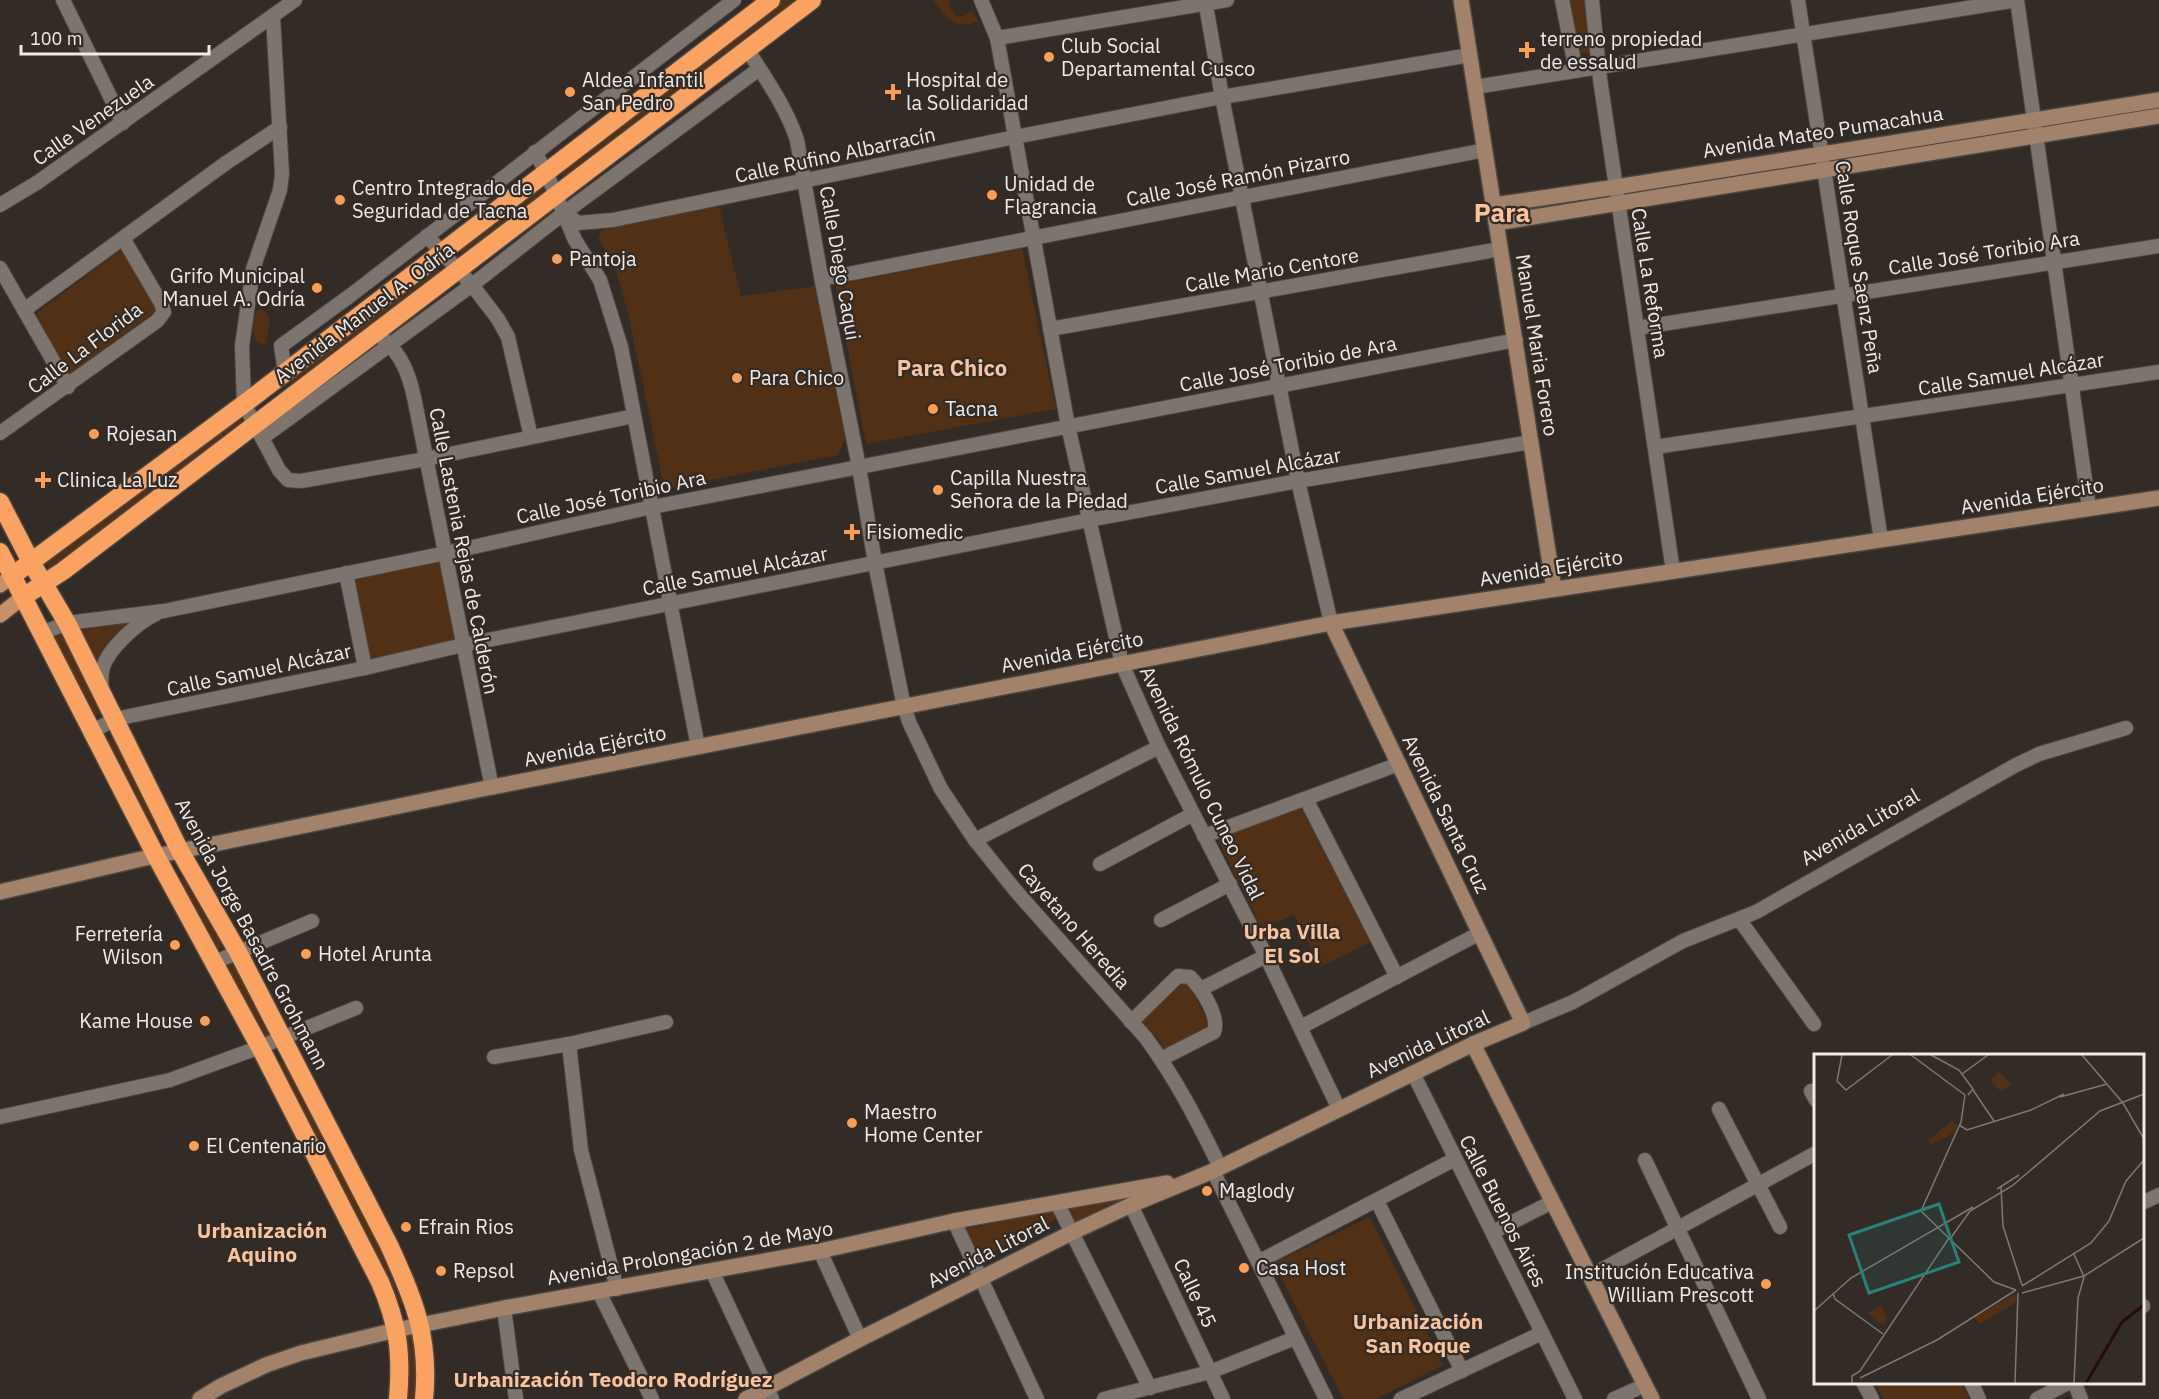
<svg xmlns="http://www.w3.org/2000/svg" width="2159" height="1399" viewBox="0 0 2159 1399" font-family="'IBM Plex Sans',sans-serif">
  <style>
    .green { fill: #523015 }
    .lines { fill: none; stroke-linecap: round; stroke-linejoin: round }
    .street-casing { stroke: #4d4743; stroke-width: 16 }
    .secondary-casing { stroke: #4d4743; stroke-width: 18 }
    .primary-casing { stroke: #4d4743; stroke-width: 18 }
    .highway-casing { stroke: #4d4743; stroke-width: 21 }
    .street { stroke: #7d746e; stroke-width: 14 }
    .secondary { stroke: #a2826a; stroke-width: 15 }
    .primary { stroke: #c79066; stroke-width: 15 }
    .highway { stroke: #f9a261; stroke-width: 18 }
    .poi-dot { fill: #fc9d54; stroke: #322b26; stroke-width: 2 }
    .labels { text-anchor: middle; stroke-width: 4.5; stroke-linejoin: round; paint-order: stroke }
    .poi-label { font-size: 20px; fill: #f0ebe8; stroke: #322b26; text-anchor: start }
    .street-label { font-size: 20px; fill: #f0ebe8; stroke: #322b26 }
    .neighbourhood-label { font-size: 21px; font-weight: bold; fill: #f9c39d; stroke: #322b26 }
    .quarter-label { font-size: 22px; font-weight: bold; fill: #f9c39d; stroke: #322b26 }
    .district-label { font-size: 26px; font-weight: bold; fill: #f9c39d; stroke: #322b26 }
    .inset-river { fill: none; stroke: #260d00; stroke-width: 3 }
    .inset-road { fill: none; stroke: #7e7874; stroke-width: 1.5 }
    .view { fill: #26827a; fill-opacity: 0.15; stroke: #26827a; stroke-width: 3 }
    .inset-edge { fill: none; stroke: #f0ebe8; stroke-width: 3 }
  </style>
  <rect width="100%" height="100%" fill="#322b26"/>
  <g class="green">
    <path d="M780,0h21l-232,177h-5l-4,-5 1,-5z"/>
    <path d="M933,0h16l2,10 5,6 6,1 10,-7 6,11c-23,11 -32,-4 -45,-21z"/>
    <path d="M1569,0h16l5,53h-9z"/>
    <path d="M538,186l5,4v4l-77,60h-4l-4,-6z"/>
    <path d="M719,206l22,90 74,-10 30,153 -7,16 -164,32 -12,-9 -33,-161 -15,-53 -16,-26 4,-8z"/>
    <path d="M1022,248l34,161 -190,35 -31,-159z"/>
    <path d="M122,249l35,61 -88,65 -33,-61z"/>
    <path d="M434,264l6,6 -1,3 -145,114 -6,-6z"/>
    <path d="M262,309c12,8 6,24 3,35l-6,-1c-9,-9 -8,-23 -2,-33z"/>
    <path d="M237,415l7,8 -191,149 -7,-8z"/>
    <path d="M439,562l18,79 -88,19 -14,-80z"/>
    <path d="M129,619v6l-33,35h-2l-15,-29z"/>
    <path d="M60,631l4,3 38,77 -1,4h-5l-4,-3 -37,-73v-5z"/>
    <path d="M113,737l4,4 44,87 -1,6h-3l-5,-4 -45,-84 2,-7z"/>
    <path d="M1302,809l68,133 -50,25 -26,-52 -32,14 -45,-91z"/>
    <path d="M183,877l5,2 35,64 -2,5 -5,1 -34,-63 -2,-6z"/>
    <path d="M229,961l4,2 36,72 -1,4h-2l-43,-76z"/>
    <path d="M1180,980l9,3 19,40 -3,6 -41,20 -4,-3 2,-2 -18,-21 -2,1 -3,-6z"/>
    <path d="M280,1062h5l94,176 26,63 -5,3 -4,-3 -119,-233z"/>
    <path d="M1126,1196l-50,25 -3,-1 -4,-11 1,-3z"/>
    <path d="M1051,1211l5,2 1,4 -2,3 -76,39h-4l-12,-25 3,-5z"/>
    <path d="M1370,1217l73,148 -67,34h-33l-69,-136z"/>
    <path d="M414,1335l3,53 -1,11h-8v-63z"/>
    <path d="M1882,1382l79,1 8,16h-86l-7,-14z"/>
  </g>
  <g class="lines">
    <g class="street-casing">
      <g id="street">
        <path d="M63,0l60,123"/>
        <path d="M981,0l16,38 71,388 54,238 37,83 107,209 73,153"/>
        <path d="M1205,0l17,97 76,384 33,142"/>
        <path d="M1562,0l14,71"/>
        <path d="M1592,0l8,79 73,492"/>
        <path d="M1798,0l83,540"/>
        <path d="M273,17l9,157 -2,16 -27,79 -11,77 2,58 35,66 9,10 13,1 125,-22 208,-43"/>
        <path d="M997,38l230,-38"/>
        <path d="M747,49c19,30 39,58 50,91l25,142 37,185 16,96 29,144 6,17 31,65 34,51 40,50 131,148c30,41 52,84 74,129"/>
        <path d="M1475,87l542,-87 72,508"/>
        <path d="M535,152l11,20 29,68 25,40 21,67 77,400"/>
        <path d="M0,205l38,-23 257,-182"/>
        <path d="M564,213l14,10 35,-3 402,-83 207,-40 248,-42"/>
        <path d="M427,236l45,49 26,34 10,18 23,100"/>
        <path d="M0,268l68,119"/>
        <path d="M822,279l663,-129"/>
        <path d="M24,310l202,-147 54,-36"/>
        <path d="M1637,328l522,-82"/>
        <path d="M1050,329l450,-80"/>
        <path d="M384,340c18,15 25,35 30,57l78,391"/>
        <path d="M285,372l-4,-26 70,-51 383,-295"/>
        <path d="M0,433l157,-112 7,-9 -3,-9 -38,-65"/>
        <path d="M262,438l210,-153 92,-72 195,-144"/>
        <path d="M1655,447l504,-75"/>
        <path d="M346,573l19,95"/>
        <path d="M42,633l25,-10 97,-12 282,-58 206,-46 864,-167"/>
        <path d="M102,691c-1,-8 -1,-16 1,-24 6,-19 35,-45 53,-53"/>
        <path d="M93,731l22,-12 250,-51 98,-23 626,-125 209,-39 233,-39"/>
        <path d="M1306,799l91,178"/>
        <path d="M1204,836l195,-72"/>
        <path d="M975,840l184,-93"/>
        <path d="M1100,864l93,-50"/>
        <path d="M1739,919l75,105"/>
        <path d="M1161,920l69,-36"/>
        <path d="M215,962l97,-41"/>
        <path d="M1201,989l65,-33"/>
        <path d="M1131,1022l47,-46 12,1c11,11 30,39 24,55l-53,27"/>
        <path d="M1523,1023l50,-21 110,-61 73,-29 260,-147 23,-11 87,-26"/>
        <path d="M1301,1027l179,-94"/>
        <path d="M569,1044l12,106 36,139"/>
        <path d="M494,1057l75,-13 97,-22"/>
        <path d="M1413,1073l162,326"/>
        <path d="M1811,1091l5,9"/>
        <path d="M1719,1109l61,118"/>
        <path d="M0,1117l170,-37 90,-33 96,-39"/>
        <path d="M1645,1160l114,239"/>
        <path d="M1213,1171l113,228"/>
        <path d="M1377,1201l85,170"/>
        <path d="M1057,1203l93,185"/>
        <path d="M2142,1203l17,-8"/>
        <path d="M1131,1205l92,194"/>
        <path d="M954,1221l83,178"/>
        <path d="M1493,1232l59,-30"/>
        <path d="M820,1251l40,88"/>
        <path d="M1258,1262l197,-103"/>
        <path d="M712,1271l60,128"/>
        <path d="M1590,1276l226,-123"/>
        <path d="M599,1292l53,107"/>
        <path d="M2142,1306h1"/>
        <path d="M504,1308l12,91"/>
        <path d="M1863,1382l9,17"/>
        <path d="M1971,1382l8,17"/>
        <path d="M2074,1382l7,17"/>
        <path d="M1104,1399l106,-27 85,-34"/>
        <path d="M1401,1399l141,-66"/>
        <path d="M1614,1399l31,-14"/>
        <path d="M2037,1399l33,-17"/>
      </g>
    </g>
    <g class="secondary-casing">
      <g id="secondary">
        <path d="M1461,0l93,589"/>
        <path d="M1494,205l122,-18 543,-87"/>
        <path d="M1496,223l663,-107"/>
        <path d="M0,892l141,-33 341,-70 849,-166 828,-125"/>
        <path d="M1473,1044l179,355"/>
        <path d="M200,1399l21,-13 45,-21 35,-12 95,-23 108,-22 316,-57 134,-30 213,-38"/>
        <path d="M746,1399l114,-60 213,-107 58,-27 82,-34 260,-127 50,-21 -192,-400"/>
      </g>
    </g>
    <g class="primary-casing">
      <g id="primary">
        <path d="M0,585l12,-9"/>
        <path d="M0,615l23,-18"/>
      </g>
    </g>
    <g class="highway-casing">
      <g id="highway">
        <path d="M0,502l31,60 36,61 113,228 58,101 151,293c25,55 41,92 35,154"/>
        <path d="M0,552l156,304 106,195 118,231c18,42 22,71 18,117"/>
        <path d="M12,576l232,-172 527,-404"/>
        <path d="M23,597l40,-26 749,-571"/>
      </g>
    </g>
    <use href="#street" class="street"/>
    <use href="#secondary" class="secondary"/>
    <use href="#primary" class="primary"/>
    <use href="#highway" class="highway"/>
  </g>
  <g class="poi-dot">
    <path d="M1524 41h6v6h6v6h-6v6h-6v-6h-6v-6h6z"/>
    <circle cx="1049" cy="57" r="6"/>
    <circle cx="570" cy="92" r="6"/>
    <path d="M890 83h6v6h6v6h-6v6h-6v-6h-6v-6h6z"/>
    <circle cx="992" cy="195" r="6"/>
    <circle cx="340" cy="200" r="6"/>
    <circle cx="557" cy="259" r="6"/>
    <circle cx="317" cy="288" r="6"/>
    <circle cx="737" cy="378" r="6"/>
    <circle cx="933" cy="409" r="6"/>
    <circle cx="94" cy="434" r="6"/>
    <path d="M40 471h6v6h6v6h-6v6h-6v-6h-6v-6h6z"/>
    <circle cx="938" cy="490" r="6"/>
    <path d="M849 523h6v6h6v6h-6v6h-6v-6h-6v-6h6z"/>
    <circle cx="175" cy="945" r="6"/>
    <circle cx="306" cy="954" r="6"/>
    <circle cx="205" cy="1021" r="6"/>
    <circle cx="852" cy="1123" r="6"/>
    <circle cx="194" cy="1146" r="6"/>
    <circle cx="1207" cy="1191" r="6"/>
    <circle cx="406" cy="1227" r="6"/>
    <circle cx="1244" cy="1268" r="6"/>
    <circle cx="441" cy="1271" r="6"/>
    <circle cx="1766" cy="1284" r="6"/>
  </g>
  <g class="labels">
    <g class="poi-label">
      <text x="1540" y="46">terreno propiedad<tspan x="1540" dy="23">de essalud</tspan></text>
      <text x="1061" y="53">Club Social<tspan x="1061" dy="23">Departamental Cusco</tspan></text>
      <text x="582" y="87">Aldea Infantil<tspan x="582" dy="23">San Pedro</tspan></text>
      <text x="906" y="87">Hospital de<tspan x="906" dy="23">la Solidaridad</tspan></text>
      <text x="1004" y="191">Unidad de<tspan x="1004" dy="23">Flagrancia</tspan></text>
      <text x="352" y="195">Centro Integrado de<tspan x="352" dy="23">Seguridad de Tacna</tspan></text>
      <text x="569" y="266">Pantoja</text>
      <text x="305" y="283" text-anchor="end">Grifo Municipal<tspan x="305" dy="23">Manuel A. Odría</tspan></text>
      <text x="749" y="385">Para Chico</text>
      <text x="945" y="416">Tacna</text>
      <text x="106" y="441">Rojesan</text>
      <text x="950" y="485">Capilla Nuestra<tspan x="950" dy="23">Señora de la Piedad</tspan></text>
      <text x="57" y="487">Clinica La Luz</text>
      <text x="866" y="539">Fisiomedic</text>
      <text x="163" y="941" text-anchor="end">Ferretería<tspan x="163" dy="23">Wilson</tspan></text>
      <text x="318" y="961">Hotel Arunta</text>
      <text x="193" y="1028" text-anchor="end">Kame House</text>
      <text x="864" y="1119">Maestro<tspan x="864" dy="23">Home Center</tspan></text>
      <text x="206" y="1153">El Centenario</text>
      <text x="1219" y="1198">Maglody</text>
      <text x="418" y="1234">Efrain Rios</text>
      <text x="1256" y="1275">Casa Host</text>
      <text x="453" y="1278">Repsol</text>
      <text x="1754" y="1279" text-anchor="end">Institución Educativa<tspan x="1754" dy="23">William Prescott</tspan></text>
    </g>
    <g class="street-label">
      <text transform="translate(93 120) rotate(-35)" y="7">Calle Venezuela</text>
      <text transform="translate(1823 132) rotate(-9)" y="7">Avenida Mateo Pumacahua</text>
      <text transform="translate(835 155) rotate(-12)" y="7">Calle Rufino Albarracín</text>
      <text transform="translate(1238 178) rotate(-11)" y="7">Calle José Ramón Pizarro</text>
      <text transform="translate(1984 253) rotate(-9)" y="7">Calle José Toribio Ara</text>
      <text transform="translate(840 263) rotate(80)" y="7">Calle Diego Caqui</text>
      <text transform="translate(1859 267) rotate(81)" y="7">Calle Roque Saenz Peña</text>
      <text transform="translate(1272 270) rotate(-10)" y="7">Calle Mario Centore</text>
      <text transform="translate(1650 283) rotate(81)" y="7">Calle La Reforma</text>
      <text transform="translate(364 313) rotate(-37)" y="7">Avenida Manuel A. Odría</text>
      <text transform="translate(1537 345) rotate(81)" y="7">Manuel Maria Forero</text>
      <text transform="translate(85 348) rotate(-37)" y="7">Calle La Florida</text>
      <text transform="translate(1288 364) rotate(-11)" y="7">Calle José Toribio de Ara</text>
      <text transform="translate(2011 374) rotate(-9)" y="7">Calle Samuel Alcázar</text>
      <text transform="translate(1248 471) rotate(-10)" y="7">Calle Samuel Alcázar</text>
      <text transform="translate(2032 496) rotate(-9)" y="7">Avenida Ejército</text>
      <text transform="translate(611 497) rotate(-12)" y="7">Calle José Toribio Ara</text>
      <text transform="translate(464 551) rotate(79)" y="7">Calle Lastenia Rejas de Calderón</text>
      <text transform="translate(1551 568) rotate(-9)" y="7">Avenida Ejército</text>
      <text transform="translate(735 571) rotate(-11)" y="7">Calle Samuel Alcázar</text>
      <text transform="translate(1072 652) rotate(-11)" y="7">Avenida Ejército</text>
      <text transform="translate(259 670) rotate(-12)" y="7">Calle Samuel Alcázar</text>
      <text transform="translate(595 746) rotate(-11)" y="7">Avenida Ejército</text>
      <text transform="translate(1202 783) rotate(64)" y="7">Avenida Rómulo Cuneo Vidal</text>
      <text transform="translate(1446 814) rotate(64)" y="7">Avenida Santa Cruz</text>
      <text transform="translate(1860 827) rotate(-30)" y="7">Avenida Litoral</text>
      <text transform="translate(1074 926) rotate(49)" y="7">Cayetano Heredia</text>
      <text transform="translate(252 934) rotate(62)" y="7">Avenida Jorge Basadre Grohmann</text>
      <text transform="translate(1428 1044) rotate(-25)" y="7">Avenida Litoral</text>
      <text transform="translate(1503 1211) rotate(63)" y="7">Calle Buenos Aires</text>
      <text transform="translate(988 1252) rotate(-27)" y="7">Avenida Litoral</text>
      <text transform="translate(690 1253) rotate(-10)" y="7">Avenida Prolongación 2 de Mayo</text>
      <text transform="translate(1195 1293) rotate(65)" y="7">Calle 45</text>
    </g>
    <g class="neighbourhood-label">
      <text x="1292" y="939">Urba Villa<tspan x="1292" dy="24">El Sol</tspan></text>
      <text x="262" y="1238">Urbanización<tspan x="262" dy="24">Aquino</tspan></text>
      <text x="1418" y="1329">Urbanización<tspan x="1418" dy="24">San Roque</tspan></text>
      <text x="613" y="1387">Urbanización Teodoro Rodríguez</text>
    </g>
    <g class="quarter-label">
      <text x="952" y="376">Para Chico</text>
    </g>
    <g class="district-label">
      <text x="1502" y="222">Para</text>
    </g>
  </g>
  <g transform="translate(1814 1054)">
    <rect width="330" height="330" fill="#322b26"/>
    <path d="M185,18l13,12 -11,8 -18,-19 7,7zM138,66l6,5 -4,8 -23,11 -3,-3zM201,240l3,7 -38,23 -6,-7zM67,251l6,13 -4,7 -16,-12z" fill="#523015"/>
    <path class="inset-river" d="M272,329l36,-61 22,-17"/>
    <path class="inset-road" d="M28,1l-5,26 9,9 46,-35M97,1l54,40M117,1l28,15 14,19 -5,6M268,1l41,48 21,36M148,20l26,-19M159,36l21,31M151,41l-4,27 -40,89 73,71 22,8M246,43l47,-13M145,71l8,5 64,-20 33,-16M187,133l2,39 19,59M183,135l22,-14M156,157l42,-25 88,-75 44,-17M136,185l20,-28M208,232l69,-43 18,-22 17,-40 18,-21M19,239l2,6 48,35M208,239l62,-17 60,-38M0,257l37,-33 122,-71M46,324l77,-38 79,-50M38,329v-7l8,-5 89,-133M201,329l3,-90M260,329l4,-85 6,-21 -10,-23"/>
    <path class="view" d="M125,150l20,58 -90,31 -20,-58z"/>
    <rect width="330" height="330" class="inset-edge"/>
  </g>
  <path d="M21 45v9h188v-9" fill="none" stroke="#f0ebe8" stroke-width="3"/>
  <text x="30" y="45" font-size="18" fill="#f0ebe8" stroke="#322b26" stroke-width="4.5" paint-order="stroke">100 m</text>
</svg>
